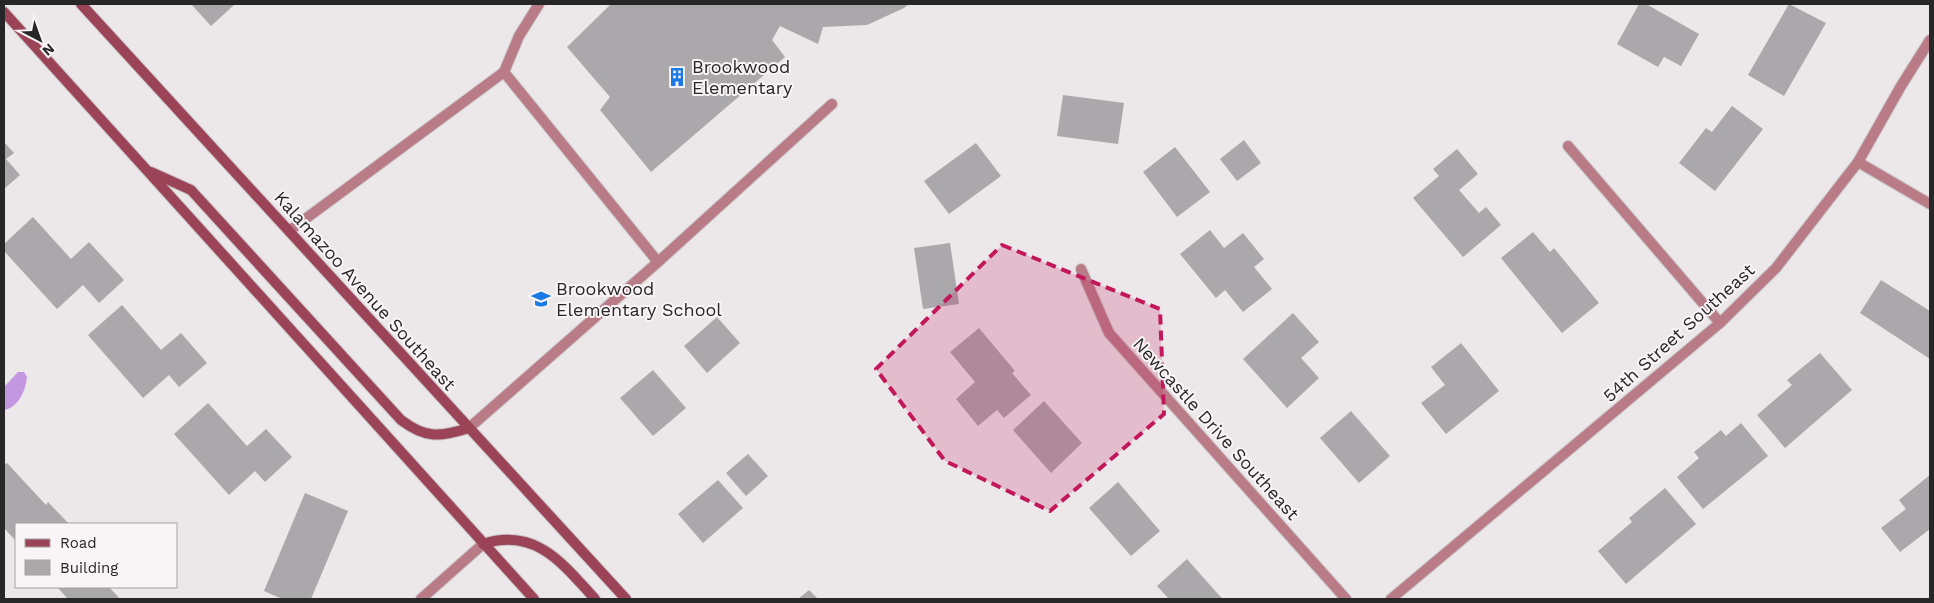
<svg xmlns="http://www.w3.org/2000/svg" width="1934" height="603" viewBox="0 0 1934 603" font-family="'Work Sans',sans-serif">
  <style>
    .water { fill: #c498e1 }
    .building { fill: #aba8ab }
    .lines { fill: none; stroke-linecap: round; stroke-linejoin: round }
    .lane-casing { stroke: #c9c4c6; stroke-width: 12 }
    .street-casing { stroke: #c9c4c6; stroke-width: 12 }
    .secondary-casing { stroke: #c9c4c6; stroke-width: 12 }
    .lane { stroke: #b97b86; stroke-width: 10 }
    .street { stroke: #b97b86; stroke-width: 10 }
    .secondary { stroke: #9b4458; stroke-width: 10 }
    .marked { fill: #c2185b; fill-opacity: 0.2; stroke: #c2185b; stroke-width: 4; stroke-dasharray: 10 6; stroke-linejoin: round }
    .labels { text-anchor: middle; stroke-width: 4; stroke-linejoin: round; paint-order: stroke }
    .poi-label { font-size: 18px; fill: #282727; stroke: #f9f4f6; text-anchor: start }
    .street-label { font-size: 18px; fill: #282727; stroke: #f9f4f6 }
  </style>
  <rect width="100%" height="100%" fill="#ece7e9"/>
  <path class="water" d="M18,372h6l3,5c-1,13 -9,31 -23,33v-23z"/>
  <g class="building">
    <path d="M191,4h42l1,1 -23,21z"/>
    <path d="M611,4h298l-5,4 -37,17 -44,2 -5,17 -38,-18 -8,14 13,17 -134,115 -51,-62 10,-13 -43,-50z"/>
    <path d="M1639,4h7l53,30 -18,32 -17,-9 -6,10 -41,-23z"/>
    <path d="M1789,4l37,19 -42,73 -36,-21z"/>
    <path d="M1063,95l61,8 -6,41 -61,-8z"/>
    <path d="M1732,106l31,23 -48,62 -36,-28 27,-35 6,4z"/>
    <path d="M1244,140l17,23 -24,18 -17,-22z"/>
    <path d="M4,142l10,11 -8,6 14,16 -16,14z"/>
    <path d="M976,143l25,33 -52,38 -25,-33z"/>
    <path d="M1175,147l35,45 -33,25 -34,-45z"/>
    <path d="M1457,149l21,25 -19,16 20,23 7,-6 15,18 -38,32 -50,-59 26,-22 -6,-7z"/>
    <path d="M33,217l38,42 18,-17 35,38 -25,23 -16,-18 -26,24 -53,-58v-7z"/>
    <path d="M1210,230l14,18 19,-15 21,26 -10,8 18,22 -29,23 -18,-22 -9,8 -36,-44z"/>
    <path d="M1533,232l17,20 4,-4 45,55 -37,30 -61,-75z"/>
    <path d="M950,243l9,61 -36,5 -9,-61z"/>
    <path d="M1881,280l49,31v48l-70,-46z"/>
    <path d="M122,305l39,45 20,-17 26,30 -28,24 -10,-12 -26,23 -55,-63z"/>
    <path d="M1293,313l26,29 -18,16 18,20 -32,30 -44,-49z"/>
    <path d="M717,317l23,26 -33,30 -23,-27z"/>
    <path d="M979,328l36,43 -3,2 19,22 -27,23 -7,-8 -19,16 -22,-27 19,-17 -25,-30z"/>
    <path d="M1461,343l38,48 -53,43 -25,-31 24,-18 -14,-18z"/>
    <path d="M1820,353l32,37 -67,58 -28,-33 35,-30 -5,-5z"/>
    <path d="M653,370l33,38 -33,28 -33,-38z"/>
    <path d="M1044,401l38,42 -31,30 -38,-43z"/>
    <path d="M208,403l39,43 19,-17 26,28 -27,25 -10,-11 -26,24 -55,-61z"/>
    <path d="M1351,411l39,45 -31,27 -39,-45z"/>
    <path d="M1741,423l27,33 -65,53 -26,-32 22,-19 -5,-6 27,-22 5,6z"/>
    <path d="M748,454l20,22 -22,20 -20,-23z"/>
    <path d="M7,463l39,42 2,-3 21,22h-53v17l-12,-13v-63z"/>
    <path d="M1930,475v54l-30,23 -19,-24 25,-19 -7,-9z"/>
    <path d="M718,480l25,28 -40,35 -25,-29z"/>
    <path d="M1118,482l42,49 -29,25 -42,-48z"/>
    <path d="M1665,488l31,36 -70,60 -28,-33 34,-29 -3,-4z"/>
    <path d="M305,493l43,18 -37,88h-29l-18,-8z"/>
    <path d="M1187,559l30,34 6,6h-54l-12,-13z"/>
    <path d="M57,587h52l11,12h-52z"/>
    <path d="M809,590l9,9h-20z"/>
  </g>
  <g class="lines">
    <g class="lane-casing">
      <g id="lane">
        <path d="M504,72l15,-36 20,-32"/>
        <path d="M289,231l215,-159 154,190"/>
        <path d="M469,428l189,-166 174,-158"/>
      </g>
    </g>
    <g class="street-casing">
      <g id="street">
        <path d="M1568,146l152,177"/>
        <path d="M1858,162l72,42"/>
        <path d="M1081,269l28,64 237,266"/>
        <path d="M421,599l62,-55"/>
        <path d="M1391,599l329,-276 56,-55 82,-106 43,-76 29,-46"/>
      </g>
    </g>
    <g class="secondary-casing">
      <g id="secondary">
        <path d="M81,4l545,595"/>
        <path d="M4,12l530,587"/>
        <path d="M151,172l40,18 210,230c25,19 39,17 68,8"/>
        <path d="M483,544c53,-17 80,20 112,55"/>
      </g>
    </g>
    <use href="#lane" class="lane"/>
    <use href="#street" class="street"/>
    <use href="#secondary" class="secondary"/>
  </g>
  <path class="marked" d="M1002,245l158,64 4,105 -114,97 -105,-50 -69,-92z"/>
  <defs>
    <g id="building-bare" transform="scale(1.5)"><path d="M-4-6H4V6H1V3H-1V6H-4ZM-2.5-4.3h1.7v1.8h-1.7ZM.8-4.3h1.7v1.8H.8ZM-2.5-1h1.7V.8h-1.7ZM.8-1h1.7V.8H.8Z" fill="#1b7ae3" stroke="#f9f4f6" stroke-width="2.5" paint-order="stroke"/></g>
    <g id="school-bare" transform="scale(1.5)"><path d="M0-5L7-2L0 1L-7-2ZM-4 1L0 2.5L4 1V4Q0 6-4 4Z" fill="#1b7ae3" stroke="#f9f4f6" stroke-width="2.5" paint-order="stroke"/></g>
  </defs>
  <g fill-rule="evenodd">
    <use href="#building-bare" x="677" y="77"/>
    <use href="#school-bare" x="541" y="299"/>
  </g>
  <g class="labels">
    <g class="poi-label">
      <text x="692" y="73">Brookwood<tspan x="692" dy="21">Elementary</tspan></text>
      <text x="556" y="295">Brookwood<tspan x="556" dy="21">Elementary School</tspan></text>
    </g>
    <g class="street-label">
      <text transform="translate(365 291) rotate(48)" y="6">Kalamazoo Avenue Southeast</text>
      <text transform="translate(1679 333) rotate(-42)" y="6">54th Street Southeast</text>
      <text transform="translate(1216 429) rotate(48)" y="6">Newcastle Drive Southeast</text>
    </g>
  </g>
  <rect width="1934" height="603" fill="none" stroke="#282727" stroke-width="10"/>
  <rect x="15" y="523" width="162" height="65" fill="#f9f4f6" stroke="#a5a2a3"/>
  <rect x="25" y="539" width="25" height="8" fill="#9b4458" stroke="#a5a2a3"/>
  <text x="60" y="548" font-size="15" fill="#282727">Road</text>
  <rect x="25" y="560" width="25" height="15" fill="#aba8ab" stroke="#a5a2a3"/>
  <text x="60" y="573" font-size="15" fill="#282727">Building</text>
  <g transform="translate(40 40) rotate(139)" stroke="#f9f4f6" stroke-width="4" paint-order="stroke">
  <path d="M0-4L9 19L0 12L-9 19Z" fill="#282727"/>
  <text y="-8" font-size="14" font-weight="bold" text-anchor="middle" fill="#282727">N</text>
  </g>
</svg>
